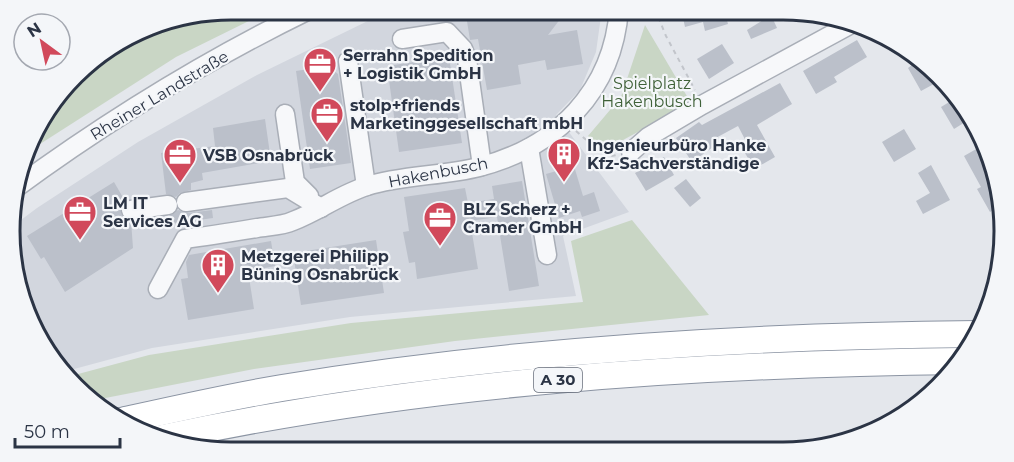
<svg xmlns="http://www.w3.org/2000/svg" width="1014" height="462" viewBox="0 0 1014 462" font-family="Montserrat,sans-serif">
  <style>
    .built { fill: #d2d6de }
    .green { fill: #c9d6c5 }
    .building { fill: #bbc0ca }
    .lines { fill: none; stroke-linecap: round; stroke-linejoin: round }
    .minor-casing { stroke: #a9aeb7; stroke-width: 21 }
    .highway-casing { stroke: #8b94a3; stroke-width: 28 }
    .path { stroke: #c2c5cb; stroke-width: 2; stroke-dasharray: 4.5 4.5; stroke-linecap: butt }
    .minor { stroke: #f7f8fa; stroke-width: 18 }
    .highway { stroke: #fff; stroke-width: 26 }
    .labels { text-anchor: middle; stroke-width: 4.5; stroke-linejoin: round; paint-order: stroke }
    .shield { fill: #f4f6f9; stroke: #676e7b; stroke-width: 1.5 }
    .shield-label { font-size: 15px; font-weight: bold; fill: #2b3445 }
    .poi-label { font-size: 16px; font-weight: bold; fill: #2b3445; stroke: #f4f6f9; text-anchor: start }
    .park-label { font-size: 16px; fill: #3f6138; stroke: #f4f6f9 }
    .street-label { font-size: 16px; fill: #2b3445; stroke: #f4f6f9 }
    .rim { fill: none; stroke: #2b3445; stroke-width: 3 }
  </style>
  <rect width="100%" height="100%" fill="#e4e7ec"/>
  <path class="built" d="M400,9h202l-6,43 -16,38 -24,25 73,97 -66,24 13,60 -226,21 -198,31 -89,24 -24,-30 -26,-68v-48l24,-18 101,-66 119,-67 121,-59z"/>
  <g class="green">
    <path d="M231,9h42l-97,48 -150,96 13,-33 46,-56 74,-43z"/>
    <path d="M645,25l46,78 -90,49 -13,-16 33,-39z"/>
    <path d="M632,220l77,95 -254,26 -201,28 -164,32 -6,-3 -17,-21 82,-22 202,-32 232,-21 -12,-61z"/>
  </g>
  <g class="building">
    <path d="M471,9h78l12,9 -13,17 29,-5 6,34 -36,6 -2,-10 -27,5 3,19 -34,6 -9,-51 -8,1 -4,-25z"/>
    <path d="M681,9h43l4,15 -23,7 -2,-9 -18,5z"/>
    <path d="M771,15l6,13 -26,11 -4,-9z"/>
    <path d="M857,40l10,17 -33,20 3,5 -21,12 -13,-23z"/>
    <path d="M722,44l12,19 -25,16 -12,-20z"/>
    <path d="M905,51l35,23 3,5 -22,12 -13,-23 4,-3z"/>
    <path d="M449,57l13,86 -63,9 -12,-86z"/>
    <path d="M328,66l10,8 13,89 -41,6 -14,-98z"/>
    <path d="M780,83l12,21 -35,21 18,32 -21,12 -9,-16 5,-4 -12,-23 -26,14 4,5 -24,17 -16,-24 23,-16 3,3z"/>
    <path d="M956,98l14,21 -16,10 -13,-22z"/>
    <path d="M265,119l6,42 -69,12 1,7 -12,3v7l-11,3 -4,4 -10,-3 -5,-41 54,-7 -2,-18z"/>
    <path d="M904,129l12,20 -22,13 -12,-20z"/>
    <path d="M985,144l4,6 11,56 -10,6 -13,-23 4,-2 -17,-31z"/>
    <path d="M664,157l10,18 -28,16 -11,-18z"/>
    <path d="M931,165l19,35 -27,14 -7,-13 14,-8 -12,-20z"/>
    <path d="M574,166l9,30 11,-4 6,19 -18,6 -2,-6 -21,7 -13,-44z"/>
    <path d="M686,179l15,19 -11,9 -16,-19z"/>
    <path d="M522,181l17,105 -30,5 -12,-74 -27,4 8,48 -61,10 -2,-17 -6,1 -6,-31 6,-1 -5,-34 61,-9 3,15 26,-4 -2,-13z"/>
    <path d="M114,182l11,19 -5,5 2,10 9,5 2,27 -68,44 -21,-35 -3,2 -14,-23z"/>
    <path d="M178,210l10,3 24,-3 1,8 -43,6 -1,-8z"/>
    <path d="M376,240l8,53 -83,12 -8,-52z"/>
    <path d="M271,241l4,25 -27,5 6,38 -66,11 -7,-41 7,-1 -2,-16 3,-7z"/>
  </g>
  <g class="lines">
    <g class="minor-casing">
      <g id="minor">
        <path d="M402,39l45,-7 16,17 4,10 15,107"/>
        <path d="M348,61l18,125"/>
        <path d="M285,114l10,68 14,14"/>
        <path d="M529,148l18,107"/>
        <path d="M631,152l17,-15 54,-32 151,-82"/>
        <path d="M13,190c94,-69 193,-130 298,-181"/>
        <path d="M186,202l102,-14 33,20"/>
        <path d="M131,210l37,-5"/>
        <path d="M158,289l27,-50c24,-3 48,-7 72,-11 12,-2 25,-2 36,-7 24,-9 50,-28 74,-35 34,-11 77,-10 112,-19 78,-20 134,-76 140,-158"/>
      </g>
    </g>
    <g class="highway-casing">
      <g id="highway">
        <path d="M121,421c54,-12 107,-24 161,-33 229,-38 463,-52 696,-54"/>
        <path d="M158,439c264,-57 535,-75 804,-78"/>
      </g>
    </g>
    <g class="path">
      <path d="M655,9l11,27 29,54"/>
      <path d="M326,14l9,-5"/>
      <path d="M576,131l30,26 11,-2"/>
    </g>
    <use href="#minor" class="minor"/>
    <use href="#highway" class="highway"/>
  </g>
  <defs>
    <g id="office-pin" transform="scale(1.725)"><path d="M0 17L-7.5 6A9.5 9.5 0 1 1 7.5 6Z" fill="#d1495b" stroke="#f4f6f9"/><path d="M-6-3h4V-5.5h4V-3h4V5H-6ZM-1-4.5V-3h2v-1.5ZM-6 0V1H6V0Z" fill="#fff"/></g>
    <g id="building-pin" transform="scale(1.725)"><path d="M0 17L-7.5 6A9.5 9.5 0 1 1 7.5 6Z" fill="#d1495b" stroke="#f4f6f9"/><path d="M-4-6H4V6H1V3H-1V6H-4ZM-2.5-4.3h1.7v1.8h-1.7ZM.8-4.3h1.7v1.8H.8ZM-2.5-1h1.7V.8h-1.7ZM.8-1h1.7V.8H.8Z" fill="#fff"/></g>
  </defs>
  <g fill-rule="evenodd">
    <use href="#office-pin" x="320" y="64"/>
    <use href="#office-pin" x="327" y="114"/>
    <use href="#building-pin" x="564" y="154"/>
    <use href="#office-pin" x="180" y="155"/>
    <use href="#office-pin" x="80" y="212"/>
    <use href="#office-pin" x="440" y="218"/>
    <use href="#building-pin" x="218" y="265"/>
  </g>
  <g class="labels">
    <rect class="shield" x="534" y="368" width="48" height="24" rx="4.5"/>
    <g class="shield-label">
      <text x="558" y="385">A 30</text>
    </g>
    <g class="poi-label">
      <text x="343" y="61">Serrahn Spedition<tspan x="343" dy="18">+ Logistik GmbH</tspan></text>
      <text x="350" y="111">stolp+friends<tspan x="350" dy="18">Marketinggesellschaft mbH</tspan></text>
      <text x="587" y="151">Ingenieurbüro Hanke<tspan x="587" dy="18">Kfz-Sachverständige</tspan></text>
      <text x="203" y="161">VSB Osnabrück</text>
      <text x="103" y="209">LM IT<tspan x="103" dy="18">Services AG</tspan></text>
      <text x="463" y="215">BLZ Scherz +<tspan x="463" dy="18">Cramer GmbH</tspan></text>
      <text x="241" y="262">Metzgerei Philipp<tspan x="241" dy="18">Büning Osnabrück</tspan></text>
    </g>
    <g class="park-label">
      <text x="652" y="89">Spielplatz<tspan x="652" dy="18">Hakenbusch</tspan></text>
    </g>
    <g class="street-label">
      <text transform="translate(159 95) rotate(-31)" y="6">Rheiner Landstraße</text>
      <text transform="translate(438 172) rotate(-11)" y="6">Hakenbusch</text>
    </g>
  </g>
  <path d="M0 0H1014V462H0ZM231 20H783A211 211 0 0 1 994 231V231A211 211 0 0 1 783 442H231A211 211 0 0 1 20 231V231A211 211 0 0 1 231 20Z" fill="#f4f6f9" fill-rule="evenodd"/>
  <path class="rim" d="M231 20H783A211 211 0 0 1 994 231V231A211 211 0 0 1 783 442H231A211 211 0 0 1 20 231V231A211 211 0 0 1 231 20Z"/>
  <g transform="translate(42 42) rotate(327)"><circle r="28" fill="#f4f6f9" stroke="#a4a8b1" stroke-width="1.5"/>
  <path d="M0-4.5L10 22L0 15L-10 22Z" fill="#d1495b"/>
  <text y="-9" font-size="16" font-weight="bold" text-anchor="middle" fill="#2b3445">N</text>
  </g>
  <path d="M15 438v9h105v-9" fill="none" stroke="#2b3445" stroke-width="3"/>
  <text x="24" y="438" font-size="18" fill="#2b3445" stroke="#f4f6f9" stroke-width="4.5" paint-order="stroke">50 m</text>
</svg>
